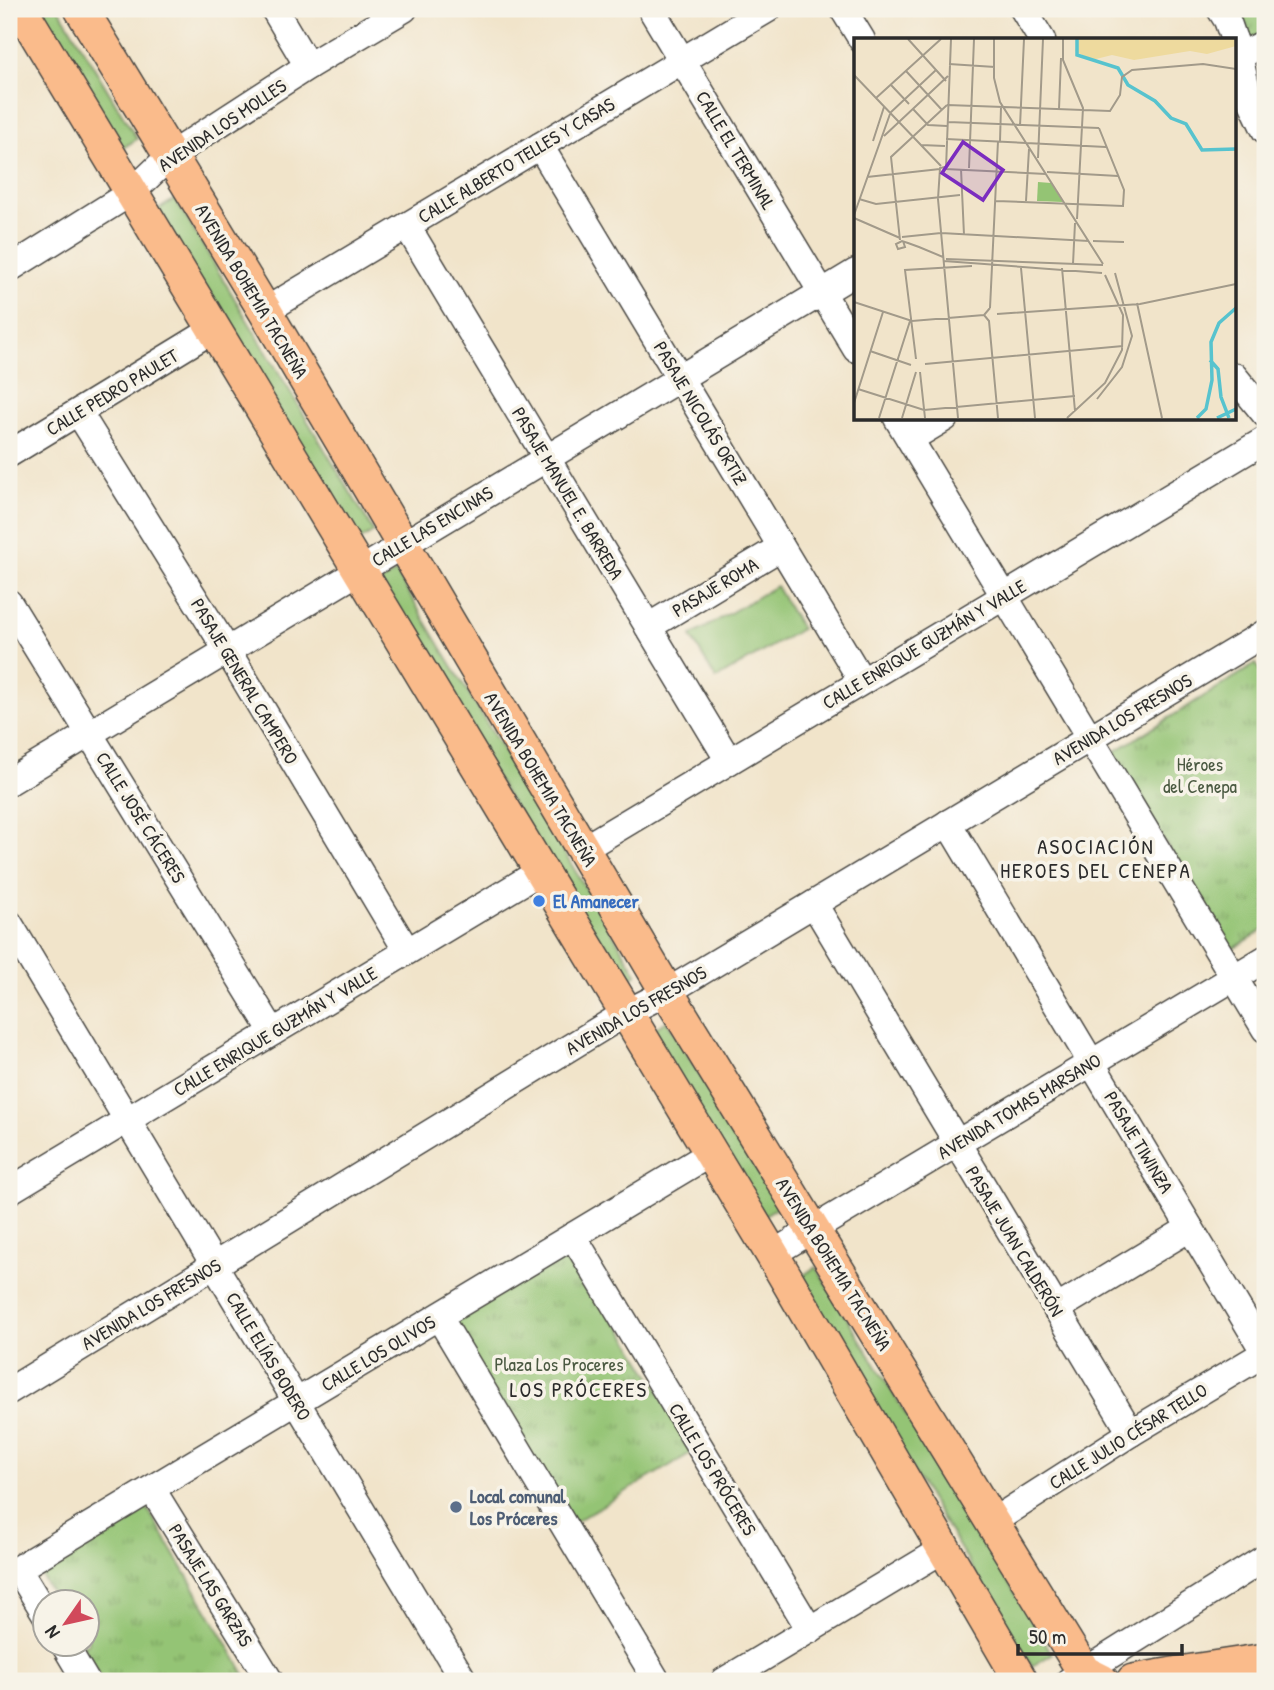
<svg xmlns="http://www.w3.org/2000/svg" width="1274" height="1690" viewBox="0 0 1274 1690" font-family="'Patrick Hand',sans-serif">
  <style>
    .grass { fill: #94c474; stroke: #607850; stroke-width: 2 }
    .park { fill: url(#park-tufts); stroke: #607850; stroke-width: 2 }
    .lines { fill: none; stroke-linecap: round; stroke-linejoin: round }
    .minor-casing { stroke: #494743; stroke-width: 29 }
    .major-casing { stroke: #494743; stroke-width: 36 }
    .minor { stroke: #fff; stroke-width: 26 }
    .major { stroke: #fabb8b; stroke-width: 33 }
    .shop-dot { fill: #3f7fe0; stroke: #f7f3e8; stroke-width: 2.5 }
    .service-dot { fill: #5c6f8a; stroke: #f7f3e8; stroke-width: 2.5 }
    .labels { text-anchor: middle; stroke-width: 7; stroke-linejoin: round; paint-order: stroke }
    .street-label { font-size: 19px; fill: #2b2b2b; stroke: #f7f3e8 }
    .park-label { font-size: 19px; fill: #4a5941; stroke: #f7f3e8 }
    .shop-label { font-size: 19px; font-weight: bold; fill: #366cbe; stroke: #f7f3e8; text-anchor: start }
    .service-label { font-size: 19px; font-weight: bold; fill: #4e5e75; stroke: #f7f3e8; text-anchor: start }
    .neighbourhood-label { font-size: 21px; letter-spacing: 2px; fill: #2b2b2b; stroke: #f7f3e8 }
    .inset-river { fill: none; stroke: #57c3ce; stroke-width: 3.5 }
    .inset-road { fill: none; stroke: #a29a8a; stroke-width: 2 }
    .view { fill: #7b2cbf; fill-opacity: 0.15; stroke: #7b2cbf; stroke-width: 3.5 }
    .inset-edge { fill: none; stroke: #2b2b2b; stroke-width: 3.5 }
  </style>
  <defs>
    <pattern id="park-tufts" width="24" height="20" patternUnits="userSpaceOnUse" patternTransform="scale(1.75)"><rect width="24" height="20" fill="#94c474"/><path d="M3 7l-1-3M5 7V3M7 7l1-3M15 17l-1-3M17 17v-4M19 17l1-3" fill="none" stroke="#799f5f"/></pattern>
  </defs>
  <rect width="100%" height="100%" fill="#f7f3e8"/>
  <filter id="ink" filterUnits="userSpaceOnUse"><feTurbulence type="fractalNoise" baseFrequency=".0143" numOctaves="2"/><feDisplacementMap in="SourceGraphic" scale="14" xChannelSelector="R" yChannelSelector="G"/><feConvolveMatrix kernelMatrix="1 2 1 2 8 2 1 2 1" color-interpolation-filters="sRGB"/></filter>
  <filter id="wash" filterUnits="userSpaceOnUse"><feTurbulence type="fractalNoise" baseFrequency=".00686" numOctaves="4" result="noise"/><feDisplacementMap in="SourceGraphic" scale="28" xChannelSelector="R" yChannelSelector="G"/><feGaussianBlur stdDeviation="1.57" result="paint"/><feColorMatrix in="noise" values="0 0 0 0 0 0 0 0 0 0 0 0 0 0 0 0 0 1.4 0 .05"/><feComposite in="paint" operator="in"/></filter>
  <g filter="url(#wash)">
    <rect width="100%" height="100%" fill="#f1e4ca"/>
    <g class="grass">
      <path d="M33,9h26l78,130 -19,12z"/>
      <path d="M175,199l199,333 -19,11 -199,-332z"/>
      <path d="M396,572l241,402 -16,10 -242,-401z"/>
      <path d="M776,586l25,43 -85,50 -25,-43z"/>
      <path d="M667,1021l112,185 -19,12 -112,-186z"/>
      <path d="M816,1267l236,387 -20,12 -236,-386z"/>
    </g>
    <g class="park">
      <path d="M1232,9h33v24l-14,7z"/>
      <path d="M1256,664l9,15v250l-34,21 -120,-196z"/>
      <path d="M573,1250l123,200 -123,73 -123,-200z"/>
      <path d="M146,1506l103,175h-146l-21,-36 6,-1v-42h-31l-19,-32z"/>
    </g>
  </g>
  <g filter="url(#ink)">
    <g class="lines">
      <g class="minor-casing">
        <g id="minor">
          <path d="M274,9l34,57"/>
          <path d="M651,9l205,340"/>
          <path d="M843,9l19,31"/>
          <path d="M1023,9l19,31"/>
          <path d="M1220,9l7,11 7,20"/>
          <path d="M1234,40l5,16 9,38 17,36"/>
          <path d="M1234,59l31,-16"/>
          <path d="M540,146l322,535"/>
          <path d="M407,226l322,535"/>
          <path d="M9,269l123,-77 39,-37 137,-89 96,-57"/>
          <path d="M265,311l503,-302"/>
          <path d="M1234,376l31,38"/>
          <path d="M79,413l148,237 180,301"/>
          <path d="M897,418l368,611"/>
          <path d="M910,439l35,-21"/>
          <path d="M9,454l205,-125"/>
          <path d="M9,603l264,429"/>
          <path d="M648,627l133,-80"/>
          <path d="M9,782l847,-510"/>
          <path d="M948,823l317,530"/>
          <path d="M583,849l682,-409"/>
          <path d="M814,904l317,529"/>
          <path d="M9,923l455,758"/>
          <path d="M9,1191l532,-320"/>
          <path d="M573,1236l237,394"/>
          <path d="M772,1254l493,-295"/>
          <path d="M1056,1309l134,-81"/>
          <path d="M439,1317l218,364"/>
          <path d="M9,1391l617,-378 41,-21 598,-359"/>
          <path d="M152,1489l118,192"/>
          <path d="M992,1522l139,-89 134,-80"/>
          <path d="M18,1569l28,46"/>
          <path d="M9,1574l702,-421"/>
          <path d="M64,1644l22,37"/>
          <path d="M724,1681l220,-132"/>
          <path d="M1069,1681l196,-123"/>
        </g>
      </g>
      <g class="major-casing">
        <g id="major">
          <path d="M21,9l751,1245 249,427"/>
          <path d="M81,9l184,302 402,681 417,680 18,9"/>
          <path d="M1133,1681l46,-8 86,-13"/>
        </g>
      </g>
      <use href="#minor" class="minor"/>
      <use href="#major" class="major"/>
    </g>
  </g>
  <circle class="shop-dot" cx="539" cy="901" r="7"/>
  <circle class="service-dot" cx="456" cy="1507" r="7"/>
  <g class="labels">
    <g class="street-label">
      <text transform="translate(222 125) rotate(-34)" y="7">AVENIDA LOS MOLLES</text>
      <text transform="translate(736 150) rotate(59)" y="7">CALLE EL TERMINAL</text>
      <text transform="translate(516 160) rotate(-31)" y="7">CALLE ALBERTO TELLES Y CASAS</text>
      <text transform="translate(252 291) rotate(59)" y="7">AVENIDA BOHEMIA TACNEÑA</text>
      <text transform="translate(112 392) rotate(-31)" y="7">CALLE PEDRO PAULET</text>
      <text transform="translate(701 413) rotate(59)" y="7">PASAJE NICOLÁS ORTIZ</text>
      <text transform="translate(568 493) rotate(59)" y="7">PASAJE MANUEL E. BARREDA</text>
      <text transform="translate(432 526) rotate(-31)" y="7">CALLE LAS ENCINAS</text>
      <text transform="translate(715 587) rotate(-31)" y="7">PASAJE ROMA</text>
      <text transform="translate(924 644) rotate(-31)" y="7">CALLE ENRIQUE GUZMÁN Y VALLE</text>
      <text transform="translate(245 681) rotate(59)" y="7">PASAJE GENERAL CAMPERO</text>
      <text transform="translate(1122 719) rotate(-31)" y="7">AVENIDA LOS FRESNOS</text>
      <text transform="translate(541 779) rotate(59)" y="7">AVENIDA BOHEMIA TACNEÑA</text>
      <text transform="translate(141 817) rotate(58)" y="7">CALLE JOSÉ CÁCERES</text>
      <text transform="translate(636 1010) rotate(-30)" y="7">AVENIDA LOS FRESNOS</text>
      <text transform="translate(275 1031) rotate(-31)" y="7">CALLE ENRIQUE GUZMÁN Y VALLE</text>
      <text transform="translate(1019 1106) rotate(-31)" y="7">AVENIDA TOMAS MARSANO</text>
      <text transform="translate(1139 1142) rotate(59)" y="7">PASAJE TIWINZA</text>
      <text transform="translate(1015 1241) rotate(59)" y="7">PASAJE JUAN CALDERÓN</text>
      <text transform="translate(834 1264) rotate(58)" y="7">AVENIDA BOHEMIA TACNEÑA</text>
      <text transform="translate(151 1304) rotate(-31)" y="7">AVENIDA LOS FRESNOS</text>
      <text transform="translate(378 1353) rotate(-31)" y="7">CALLE LOS OLIVOS</text>
      <text transform="translate(269 1356) rotate(59)" y="7">CALLE ELÍAS BODERO</text>
      <text transform="translate(1128 1436) rotate(-32)" y="7">CALLE JULIO CÉSAR TELLO</text>
      <text transform="translate(713 1469) rotate(59)" y="7">CALLE LOS PRÓCERES</text>
      <text transform="translate(211 1585) rotate(58)" y="7">PASAJE LAS GARZAS</text>
    </g>
    <g class="park-label">
      <text x="1200" y="771">Héroes<tspan x="1200" dy="22">del Cenepa</tspan></text>
      <text x="559" y="1371">Plaza Los Proceres</text>
    </g>
    <g class="shop-label">
      <text x="553" y="908">El Amanecer</text>
    </g>
    <g class="service-label">
      <text x="470" y="1503">Local comunal<tspan x="470" dy="22">Los Próceres</tspan></text>
    </g>
    <g class="neighbourhood-label">
      <text x="1096" y="854">ASOCIACIÓN<tspan x="1096" dy="24">HEROES DEL CENEPA</tspan></text>
      <text x="579" y="1397">LOS PRÓCERES</text>
    </g>
  </g>
  <g transform="translate(854 38)">
    <rect width="382" height="382" fill="#f1e4ca"/>
    <path d="M184,144l13,1 12,19 -26,-1z" fill="#94c474"/>
    <path d="M225,1h156l1,7 -29,8 -17,-3 -56,9 -22,-5 -20,5 -17,-9z" fill="#eeda9e"/>
    <path class="inset-river" d="M223,1v16l41,13 10,17 27,16 16,17 15,6 16,26 34,-1M356,322l8,9 3,28 8,21M343,380l9,-9 6,-29 -1,-38 8,-19 17,-15M363,380l19,-9"/>
    <path class="inset-road" d="M54,1l38,42M140,1v39l6,24 103,162M209,1v21l20,48 -6,111M95,26l46,3M52,33l36,39M0,37l87,91M37,47l18,19M22,60l65,-59M93,67l163,6 10,-16 2,-18 10,-7 71,-6 33,5M59,71l15,16 19,1M205,71l2,-51M36,75l46,-43M94,84l151,6M166,88l4,-87M30,98l64,-60M92,101l160,8M19,103l11,-34M146,103l1,-34M67,107l24,1M184,120l5,-119M91,129l-5,1 -2,31 20,219M92,130l5,-129M115,130l5,-129M91,131l101,5M107,131l3,66M193,134l71,4M13,139l73,-8M5,161l17,5 84,-9M142,163l127,5 1,-16 -25,-62M172,163l3,-52M0,177l36,-101M0,180l46,20M48,199l39,-4 148,8M46,202l-9,-83 56,-52M49,203l2,6 -7,2 -2,-5 6,-3 6,2 11,4 24,10M239,203l31,1M92,221l157,6M90,223l158,12M219,226l2,-41M167,230l14,150M208,230l13,143M0,264l58,19 72,-6M283,265l25,115M136,270l8,-167M136,270l-6,7 5,6 9,97M143,276l143,-10 96,-20M16,313l41,14M62,321l-11,-89 67,-4M71,326l198,-18M66,334l5,46M4,351l66,21 151,-14M243,361l25,-32 10,-31 -17,-63M0,365l29,-91M25,380l31,-97M48,380l14,-46M213,380l38,-35 17,-33 1,-35 -18,-40"/>
    <path class="view" d="M109,104l40,28 -20,30 -41,-27z"/>
    <rect width="382" height="382" class="inset-edge"/>
  </g>
  <rect width="1274" height="1690" fill="none" stroke="#f7f3e8" stroke-width="35"/>
  <g transform="translate(66 1623) rotate(236)"><circle r="33" fill="#f7f3e8" stroke="#a5a39c" stroke-width="2"/>
  <path d="M0-5L12 26L0 18L-12 26Z" fill="#d1495b"/>
  <text y="-10" font-size="19" font-weight="bold" text-anchor="middle" fill="#2b2b2b">N</text>
  </g>
  <path d="M1018 1644v10h164v-10" fill="none" stroke="#2b2b2b" stroke-width="3.5"/>
  <text x="1029" y="1644" font-size="21" fill="#2b2b2b" stroke="#f7f3e8" stroke-width="5" paint-order="stroke">50 m</text>
</svg>
